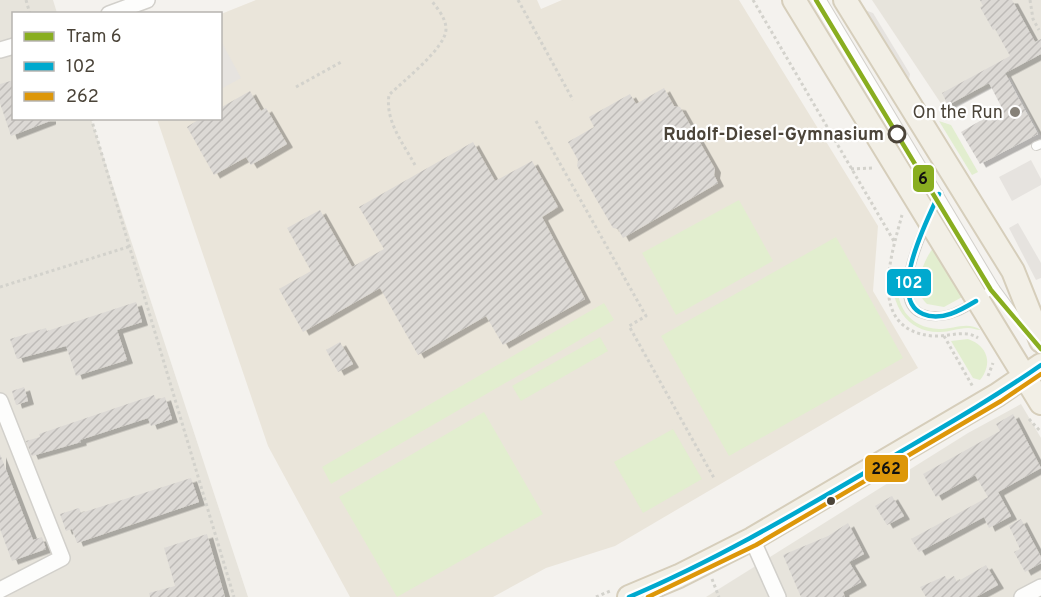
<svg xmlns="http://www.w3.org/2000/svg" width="1041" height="597" viewBox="0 0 1041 597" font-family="Overpass,sans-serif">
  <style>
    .residential { fill: #e7e4dc }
    .education { fill: #eae5da }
    .grass { fill: #e2eecf }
    .parking { fill: #e6e3df }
    .building { fill: url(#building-hatch); filter: url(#shadow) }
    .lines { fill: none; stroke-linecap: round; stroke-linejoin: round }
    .lane-casing { stroke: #d2d0cb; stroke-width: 10 }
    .street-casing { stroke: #d2d0cb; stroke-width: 18 }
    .primary-casing { stroke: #d6cebb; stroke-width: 26 }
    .path { stroke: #d3d2cc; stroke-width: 3; stroke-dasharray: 3 3; stroke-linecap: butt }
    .lane { stroke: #fdfdfc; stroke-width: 8 }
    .street { stroke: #fdfdfc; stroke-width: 15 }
    .primary { stroke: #f2efe6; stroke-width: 22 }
    .bus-1-casing { stroke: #fff; stroke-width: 9 }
    .bus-2-casing { stroke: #fff; stroke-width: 9 }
    .bus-1 { stroke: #00a9ce; stroke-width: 4.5 }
    .bus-2 { stroke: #dd9709; stroke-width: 4.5 }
    .tram-1-casing { stroke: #fff; stroke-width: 9 }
    .tram-1 { stroke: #89ae20; stroke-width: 4.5 }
    .poi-dot { fill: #868178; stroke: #fff; stroke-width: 2 }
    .stop-dot { fill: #fff; stroke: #4b4439; stroke-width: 3 }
    .bus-dot { fill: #4b4439; stroke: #fff; stroke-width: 2 }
    .labels { text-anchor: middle; stroke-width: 4.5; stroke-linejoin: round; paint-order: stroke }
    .poi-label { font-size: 18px; fill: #4b4439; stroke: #fff; text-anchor: end }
    .stop-label { font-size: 18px; font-weight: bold; fill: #4b4439; stroke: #fff; text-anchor: end }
    .line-badge { stroke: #fff; stroke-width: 2 }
    .badge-label { font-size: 16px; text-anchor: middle; font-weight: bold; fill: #fff }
    .pale-badge-label { font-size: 16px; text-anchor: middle; font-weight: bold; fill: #111 }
  </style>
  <defs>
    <pattern id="building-hatch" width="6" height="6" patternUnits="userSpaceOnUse" patternTransform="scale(1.5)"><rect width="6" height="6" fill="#dcd9d5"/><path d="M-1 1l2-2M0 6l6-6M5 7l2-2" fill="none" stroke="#bebbb8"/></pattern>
    <filter id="shadow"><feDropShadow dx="6" dy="3.5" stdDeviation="0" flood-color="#0004"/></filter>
  </defs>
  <rect width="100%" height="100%" fill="#f4f2ee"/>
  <g class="residential">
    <path d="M0,0h53l4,13 -43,1v104l77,1 157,478h-248z"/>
    <path d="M872,0h169v136l-31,-59 -64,34z"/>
    <path d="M1021,404l20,34v159h-335l262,-164z"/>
  </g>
  <path class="education" d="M256,0h281l4,9 21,-9h177l139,226 -5,65 45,77 -303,178 -69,22 -53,29h-143l-82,-151 -111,-327 63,-1 1,-104z"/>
  <g class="grass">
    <path d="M939,121l12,4 27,47 -6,3z"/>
    <path d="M739,200l34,61 -97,54 -34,-62z"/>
    <path d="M836,237l67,121 -174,98 -68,-120z"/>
    <path d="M934,247l30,49 -20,11 -17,-3c-16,-13 -4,-44 7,-57z"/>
    <path d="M893,275l6,1c-6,28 10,52 40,53 16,0 28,-8 42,1 -5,0 -8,-2 -13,-2 -10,0 -19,4 -28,4 -33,1 -50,-28 -47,-57z"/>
    <path d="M604,303l10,17 -283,164 -9,-17z"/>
    <path d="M600,337l8,14 -87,50 -9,-15z"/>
    <path d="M968,339c20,7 25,25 12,41l-7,-2 -22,-37z"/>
    <path d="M484,412l59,102 -146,83 -58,-100z"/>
    <path d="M673,429l29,50 -59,34 -29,-51z"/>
  </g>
  <g class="parking">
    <path d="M862,9l11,4 37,61 -2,11z"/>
    <path d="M221,41l20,37 -20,11h-1z"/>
    <path d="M1031,160l10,19v6l-29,16 -13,-24z"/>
    <path d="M1018,223l23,40v15l-5,2 -27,-52z"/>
  </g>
  <g class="building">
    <path d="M980,0h32l23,42 6,-3v15l-36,19 33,61 -58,30 -19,-32 41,-24 -13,-25 -41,22 -6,-12 68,-37 -15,-27 -2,1 -13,-23 3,-1z"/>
    <path d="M14,80v38h36v3l-39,15 -11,-33v-19z"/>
    <path d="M664,88l10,18 6,1 35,62 -1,6 4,8 -95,55 -5,-9 -5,-1 -36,-62 1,-6 -10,-18 26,-15 -5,-10 41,-23 6,10z"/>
    <path d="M250,91l11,20 5,-3 21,36 -36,21 -5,-8 -32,18 -27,-48 14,-9h19v-10z"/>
    <path d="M473,142l22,39 37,-20 26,46 -16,10 43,82 -82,46 -17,-29 -68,39 -38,-67 -77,44 -24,-43 32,-18 -24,-43 33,-18 32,57 32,-18 -25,-42z"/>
    <path d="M136,302l6,20 -25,8 10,30 -51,16 -10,-30 -49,13 -7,-20 36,-11 1,3z"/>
    <path d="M340,342l13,22 -15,8 -12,-22z"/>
    <path d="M24,387l4,14 -12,4 -4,-14z"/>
    <path d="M154,395l2,5 9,-3 7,22 -21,7 -3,-8 -68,22 1,2 -49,14 -6,-15 14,-4 -1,-3z"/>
    <path d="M1013,414l28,54 -43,24 13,24 -22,12 -5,-11 -65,35 -8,-13 77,-42 -13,-22 -39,22 -13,-23 77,-43 -4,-7z"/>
    <path d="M0,454l33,86 9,-3 4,12 -34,12 -12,-32z"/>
    <path d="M191,478l8,24 -122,41 -5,-14 -6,2 -6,-17 19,-6 2,5z"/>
    <path d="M892,496l12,20 -17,9 -12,-19z"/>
    <path d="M1021,519l20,38v6l-16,9 -11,-20 6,-3 -11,-23z"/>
    <path d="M848,523l16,31 -15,8 12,20 -18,10 2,5h-44l-18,-42 45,-19z"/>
    <path d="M207,534l18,63h-75l-1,-4 26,-7 -11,-38z"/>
    <path d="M986,565l12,20 -22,12h-50l-6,-10 25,-11 2,4 7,-4 3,6z"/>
  </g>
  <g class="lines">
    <g class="lane-casing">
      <g id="lane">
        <path d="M822,0l173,288 33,45"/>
        <path d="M1036,146l5,-2"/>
        <path d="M939,194c-10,25 -52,103 -19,119 12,5 24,4 36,-1 14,-5 26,-17 39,-24"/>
      </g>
    </g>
    <g class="street-casing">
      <g id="street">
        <path d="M109,14l38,-14"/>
        <path d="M0,50l14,-4"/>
        <path d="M0,401l62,157 -62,32"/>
        <path d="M752,539l26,58"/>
        <path d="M1022,597l19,-10"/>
      </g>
    </g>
    <g class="primary-casing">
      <g id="primary">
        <path d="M794,0l247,403"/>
        <path d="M845,0l168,271 28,70"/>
        <path d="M629,597l50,-21 73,-37 245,-144 44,-30"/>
      </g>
    </g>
    <g class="path">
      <path d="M26,0l4,14"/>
      <path d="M518,0l55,100"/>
      <path d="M753,0l142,243"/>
      <path d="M1030,0l3,19 6,11"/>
      <path d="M296,87l47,-26"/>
      <path d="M91,118l143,479"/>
      <path d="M536,121l110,195 -17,10 85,152"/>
      <path d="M415,165c-12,-22 -30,-44 -26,-70 14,-14 57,-47 57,-66 0,-11 -9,-21 -15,-29"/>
      <path d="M851,169l22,-1"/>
      <path d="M902,215c-11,41 -36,115 31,121 16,1 32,-7 45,2"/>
      <path d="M0,287l131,-41"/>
      <path d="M944,336l29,51"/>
      <path d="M988,376l5,-13"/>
      <path d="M1029,419l12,13"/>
      <path d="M712,579l7,18"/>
      <path d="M596,597l14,-6"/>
    </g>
    <use href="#lane" class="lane"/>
    <use href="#street" class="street"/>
    <use href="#primary" class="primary"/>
    <g class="bus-1-casing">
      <g id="bus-1">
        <path d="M939,194c-11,24 -53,105 -16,120 18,8 38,-4 53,-13"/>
        <path d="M629,597c83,-35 160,-80 237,-125 59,-35 119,-68 175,-107"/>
      </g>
    </g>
    <g class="bus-2-casing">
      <path id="bus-2" d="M648,597l108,-52 245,-144 40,-27"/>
    </g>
    <use href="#bus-1" class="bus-1"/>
    <use href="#bus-2" class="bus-2"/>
    <g class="tram-1-casing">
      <path id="tram-1" d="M816,0l175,290 50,59"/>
    </g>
    <use href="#tram-1" class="tram-1"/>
  </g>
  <circle class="poi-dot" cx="1015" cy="112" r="6"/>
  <circle class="stop-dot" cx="897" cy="134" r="8"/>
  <circle class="bus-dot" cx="831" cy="501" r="5"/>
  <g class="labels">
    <g class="poi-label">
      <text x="1003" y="118">On the Run</text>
    </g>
    <g class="stop-label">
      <text x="884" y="140">Rudolf-Diesel-Gymnasium</text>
    </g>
  </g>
  <g class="line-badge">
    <rect x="912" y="164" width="23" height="29" rx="6" fill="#89ae20"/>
    <rect x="886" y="268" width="46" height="29" rx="6" fill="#00a9ce"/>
    <rect x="864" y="454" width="45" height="29" rx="6" fill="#dd9709"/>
  </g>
  <g class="badge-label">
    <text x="909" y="288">102</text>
  </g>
  <g class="pale-badge-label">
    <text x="923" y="184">6</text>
    <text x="886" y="474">262</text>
  </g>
  <rect x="12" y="12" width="210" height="108" fill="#ffffff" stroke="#b7b4b0" stroke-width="1.5"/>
  <rect x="24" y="32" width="30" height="9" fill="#89ae20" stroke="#b7b4b0" stroke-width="1.5"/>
  <text x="66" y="42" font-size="18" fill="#4b4439">Tram 6</text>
  <rect x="24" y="62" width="30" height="9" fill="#00a9ce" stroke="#b7b4b0" stroke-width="1.5"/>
  <text x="66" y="72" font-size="18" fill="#4b4439">102</text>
  <rect x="24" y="92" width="30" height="9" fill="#dd9709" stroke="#b7b4b0" stroke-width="1.5"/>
  <text x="66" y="102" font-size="18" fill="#4b4439">262</text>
</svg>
